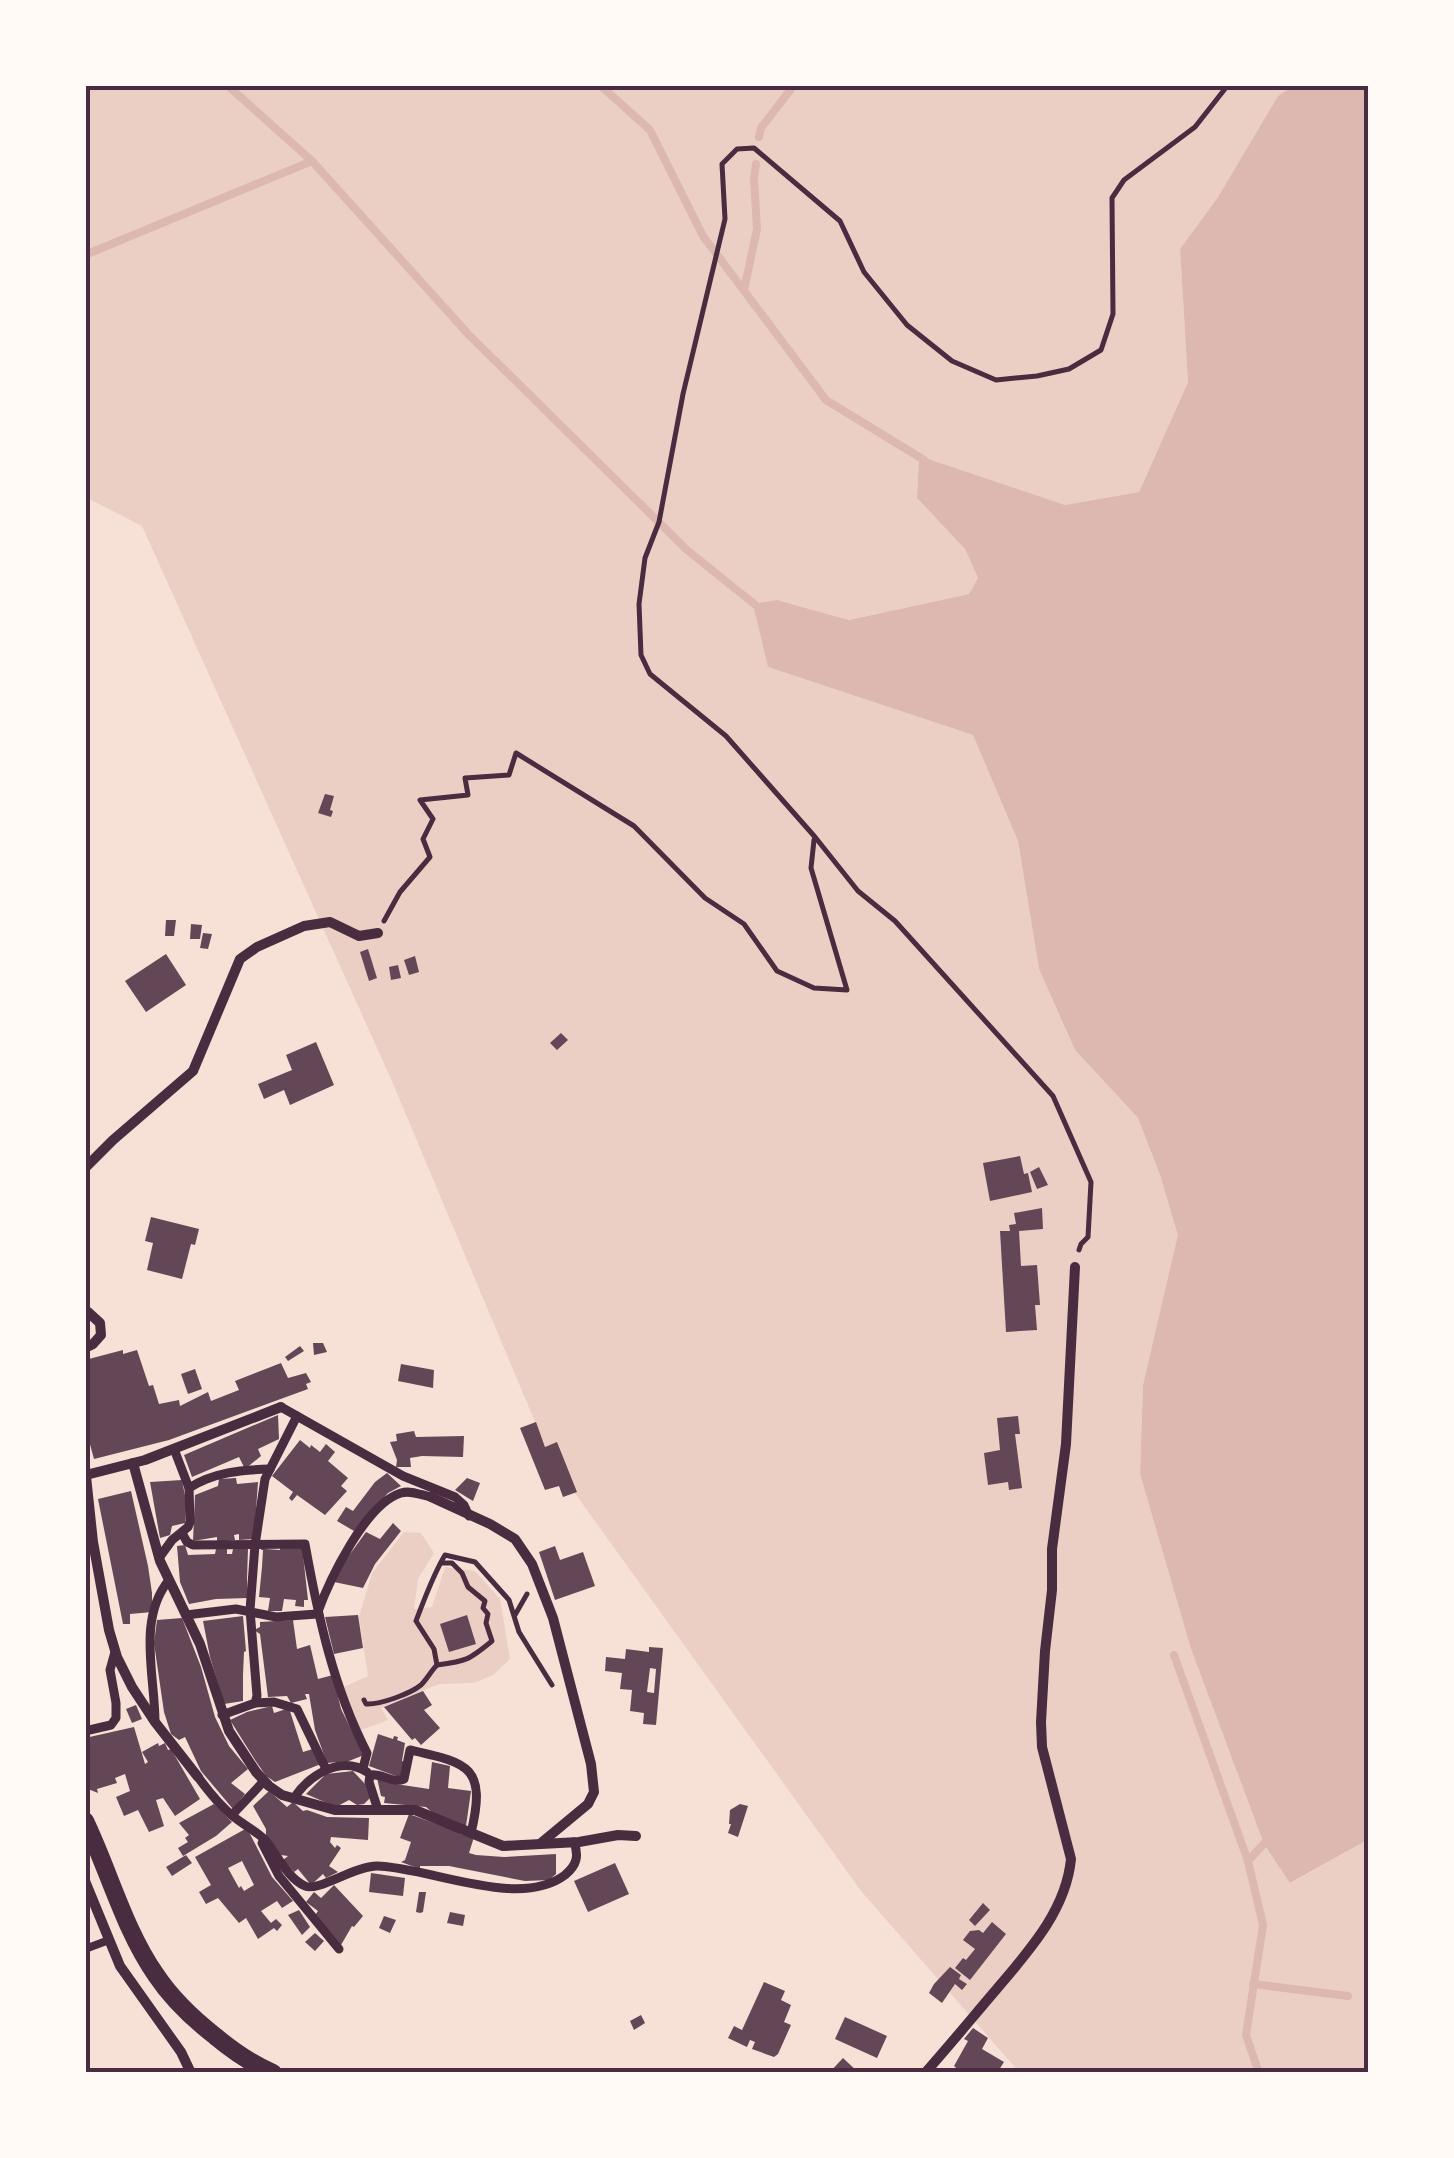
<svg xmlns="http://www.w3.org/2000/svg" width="1454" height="2158" viewBox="0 0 1454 2158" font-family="'Nunito Sans',sans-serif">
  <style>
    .green { fill: #ebcfc5 }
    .water { fill: #dcb8b0 }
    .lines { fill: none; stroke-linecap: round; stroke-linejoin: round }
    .stream { stroke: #dcb8b0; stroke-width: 8 }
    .building { fill: #644757; fill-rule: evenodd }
    .path { stroke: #4a2c40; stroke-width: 5 }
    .service { stroke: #4a2c40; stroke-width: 8 }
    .pedestrian { stroke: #4a2c40; stroke-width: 9 }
    .minor { stroke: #4a2c40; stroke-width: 10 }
    .tertiary { stroke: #4a2c40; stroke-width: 18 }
    .neatline { fill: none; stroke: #4a2c40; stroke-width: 4 }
  </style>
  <rect width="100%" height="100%" fill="#f7e1d7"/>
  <g class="green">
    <path d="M85,85h1210l-17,11 -60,101 -38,52 8,133 -49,110 -74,13 -146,-48 -2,41 48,51 13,29 -9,16 -120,26 -72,-20 -9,67 205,68 45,106 21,128 36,81 63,68 22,57 19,60 -36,150 -3,89 51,175 73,195 27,39 78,-44v234h-349l-159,-182 -310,-431 -160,-381 -249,-553 -57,-29z"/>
    <path d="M404,1532l17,1 13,20 -16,26 -4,30 18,-2 13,-40 30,4 25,28 10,60 -17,16 -19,8 -35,1 -58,24 7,12 -27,10 -18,-43 25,-11 -9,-59 13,-44z"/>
  </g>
  <path class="water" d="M1295,85h74v1754l-79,44 -26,-39 -73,-195 -51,-175 3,-89 35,-150 -18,-60 -22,-57 -63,-68 -36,-81 -21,-128 -45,-106 -205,-68 -15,-63 24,-4 72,20 120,-26 9,-16 -13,-29 -48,-51 2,-42 146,49 74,-13 49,-110 -8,-133 38,-52 60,-101z"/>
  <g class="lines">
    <g class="stream">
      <path d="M227,85l85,76 157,174 218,215 71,57"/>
      <path d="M600,85l50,45 53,106 123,164 98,60"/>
      <path d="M759,137l2,-9 33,-43"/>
      <path d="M85,255l227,-94"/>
      <path d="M744,290l13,-61 -3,-50 2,-15"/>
      <path d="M1174,1655l74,206"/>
      <path d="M1253,1984l95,12"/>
      <path d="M1259,2073l-13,-38 17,-110 -15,-64 22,-24"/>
    </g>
  </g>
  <g class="building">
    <path d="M325,794l9,2 -4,14 3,1 -2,6 -13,-4z"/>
    <path d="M166,920h10l-2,16h-9z"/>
    <path d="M191,924l11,1 -2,14h-10z"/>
    <path d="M203,933l9,1 -4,15 -8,-1z"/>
    <path d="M368,949l9,29 -8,3 -9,-29z"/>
    <path d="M166,954l20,31 -40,27 -21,-31z"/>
    <path d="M415,956l4,16 -10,3 -5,-15z"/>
    <path d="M398,965l3,13 -10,2 -2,-13z"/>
    <path d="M561,1033l7,7 -11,10 -7,-7z"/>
    <path d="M316,1042l18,43 -44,20 -6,-15 -20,9 -6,-15 34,-14 -6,-15z"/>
    <path d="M1020,1156l4,18 4,-1 4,19 -42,9 -7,-38z"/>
    <path d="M1039,1167l9,18 -11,4 -7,-17z"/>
    <path d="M1042,1208l1,21 -24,2 2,35 16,-1 3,40h-5l2,25 -31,2 -6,-101h10l-1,-6 7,-1 -2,-11z"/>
    <path d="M151,1217l48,12 -4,16 -4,-1 -9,35 -35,-9 6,-27 -8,-2z"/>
    <path d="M313,1343h10l4,9 -13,3z"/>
    <path d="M300,1346l4,5 -16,10 -3,-4z"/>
    <path d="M123,1350v4l14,-4 12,36 4,-1 6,19 20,-4 1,6 28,-14 3,9 28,-11 -4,-9 46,-18 7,15 18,-5 5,9 -5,2 2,5 -139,51 -75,19 -9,-33v-66z"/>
    <path d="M401,1364l33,6 -1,18 -35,-7z"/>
    <path d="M195,1369l7,20 -14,5 -7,-20z"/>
    <path d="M278,1415l1,24 -21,10 3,7 -16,13 -6,-12 -47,20 -8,-22z"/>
    <path d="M1018,1416l2,18h-5l7,54 -13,2 -1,-8 -20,3 -4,-32 16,-3 -3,-32z"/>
    <path d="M536,1422l9,25 12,-5 20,50 -14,5 -4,-11 -14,4 -25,-62z"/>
    <path d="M414,1431l2,6 48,-1 -1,21 -41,-1 -12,2 1,9h-15l1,-7 -7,-18 7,-1 -1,-7z"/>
    <path d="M300,1440l10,8 1,-3 9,7 6,-8 9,8 -7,9 20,17 -7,8 6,5 -22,24 -28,-20 -5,6 -3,-3 4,-6 -21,-16z"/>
    <path d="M387,1473l14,13 -13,7 -34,38 -17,-10 9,-14 7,4 22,-29z"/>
    <path d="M236,1478l1,6 21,-2 -4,57 -15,1v-6l-5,1 1,5 -18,2v-5l-24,4 2,-46 23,-9 1,-7z"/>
    <path d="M467,1478l13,5 -7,18 -18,-11z"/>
    <path d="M182,1480l4,21 -1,22 -13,3 -2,9 -10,3 -10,-56z"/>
    <path d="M131,1491l17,75 4,27v19l-22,2v10h-7l-25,-125z"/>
    <path d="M393,1523l8,8 -26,33 -12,24 -29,-6 11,-21 21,-29 14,7z"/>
    <path d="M265,1541l1,8 14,1v-5l22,1 6,54h-4v7l-9,-1 1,-6 -12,-1 -2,12h-14l2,-13 -11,-1 3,-30 1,-17h-2z"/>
    <path d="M185,1545l3,10 27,-1 1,-5h11v5h5l1,-5h15l-1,31 1,18 -32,1 -27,5 -9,-22 -3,-36z"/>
    <path d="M555,1546l5,14 23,-8 12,34 -40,14 -16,-48z"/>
    <path d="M358,1615l5,33 -29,6 -9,-37z"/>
    <path d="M467,1615l9,29 -27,8 -9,-28z"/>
    <path d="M243,1616l3,35 -2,1 -1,23v26l-19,3 -14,-47 -7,-36z"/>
    <path d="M182,1618l19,49 14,50 14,29 19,23 -17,14 14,11 -12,15 -32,-38 -16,-34 -6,3 -8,-6 -7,-22 -10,-69 3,-23z"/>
    <path d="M293,1620l4,29 13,-4 8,34 15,-4 8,34 23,46 -15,6 -22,2 -12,-33 -6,-36h-4l2,5 -16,4 -4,-7 -19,1 -8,-63 -6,-4 6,-3v-5z"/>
    <path d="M649,1647l14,1 -7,77 -13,-1 1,-11 -14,-2 2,-21 -12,-1 2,-16 -17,-2 1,-14 19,2 1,-10 23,3zM650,1668l6,1 -2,24 -7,-1z"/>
    <path d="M423,1691l9,14 -8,5 16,18 -19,17 -6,-7 -3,2 -28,-33z"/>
    <path d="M136,1705l6,14 -10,4 -6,-14z"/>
    <path d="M272,1706l2,7 15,-5 14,44 13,-4 5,16 -46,18 -9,-6 -11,-16 -25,-40 17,-8z"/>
    <path d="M134,1727l11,37 3,-2 -6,-10 16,-9 1,3 6,-3 3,7 3,-1 29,50 -25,17 -12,-18 -7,2 8,26 -15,6 -11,-22 -14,6 -8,-19 14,-6 -5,-17 -10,4 2,5 -20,6 1,4 -10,-4 -3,-8v-43z"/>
    <path d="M378,1734l15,5 1,-3 4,1 -1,3 8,3 -3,18 3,1 -4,16 -32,-12z"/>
    <path d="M432,1762l18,4 -2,22 23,3 -5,35 -32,-12 -8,-7 -42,-4 1,-6 -4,-1 -4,-18 12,5 40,6z"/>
    <path d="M353,1771l12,13 5,14 -6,6 -7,1 -8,-5 -13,7 -30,-13 20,-20z"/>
    <path d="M269,1791l18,16 6,-5 10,9 4,-1 20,7 42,1 -1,22 -37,-3 -1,5 5,6 2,-3 4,3 -12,18 9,6 -12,6 -3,-4 -12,11 -13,-16 -4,3 -11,-12 5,-4 -7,-1 -15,-19v-7l-13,-23z"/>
    <path d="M214,1804l18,18 -16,14 -33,20 -5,-8 10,-6 -3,-4 4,-3 -10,-12z"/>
    <path d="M740,1804l8,2 -10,31 -10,-4 3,-9h-2l1,-14z"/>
    <path d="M409,1814l50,18 1,2 14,3 -5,16 7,2 28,2 52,-3v20l-7,6 -24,1 -76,-15h-29v3l-19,-7 4,-2 6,-18 -11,-4z"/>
    <path d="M247,1828l25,49 21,24 -11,7 -5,-7 -16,10 10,12 5,-4 6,6 -5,6 -3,-3 -16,11 -12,-21 -7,5 -21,-25 -12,6 -7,-12 12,-7 -16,-28zM242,1861l12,24 -10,6 -3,-5 -2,2 -11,-20z"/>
    <path d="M186,1855l6,8 -20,13 -6,-9z"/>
    <path d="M615,1863l14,31 -41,18 -14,-31z"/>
    <path d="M371,1873l34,5 -2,18 -34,-4z"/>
    <path d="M334,1885l29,31 -9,11 -2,-1 -11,19 -26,-30 3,-4 -12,-9 8,-10 7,6z"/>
    <path d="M419,1892h7l-3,20 -3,1 -4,-1z"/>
    <path d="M983,1903l7,7 -15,16 -6,-6z"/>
    <path d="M299,1910l11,17 -8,8 -14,-20z"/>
    <path d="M450,1912l15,3 -2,11 -16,-3z"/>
    <path d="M384,1916l12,4 -6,13 -11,-5z"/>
    <path d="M992,1922l14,12 -36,46 -15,-12 8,-10 3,2 9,-11 -12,-9 7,-9 9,-1 4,3z"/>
    <path d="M315,1933l9,8 -9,10 -10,-9z"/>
    <path d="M950,1967l11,8 -2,4 8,5 -5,6 -7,-6 -13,19 -13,-10 5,-9z"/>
    <path d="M764,1982l21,9 -4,9 10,5 -7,17 7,3 -13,29 -4,3 -22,-8 3,-7 -5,-2 -3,7 -19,-9 6,-12 8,4z"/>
    <path d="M641,2015l4,8 -11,7 -4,-9z"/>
    <path d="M845,2017l42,19 -10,22 -42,-19z"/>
    <path d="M973,2028l15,10 -6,11 22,13 -7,11h-35l-8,-7 14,-25 -4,-2z"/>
    <path d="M843,2058l16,15h-30z"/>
  </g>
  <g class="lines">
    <g class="path">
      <path d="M384,921l16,-29 30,-35 -7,-18 10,-20 -13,-19 48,-5 -3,-17 44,-3 7,-22 118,73 71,72 39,26 33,47 37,17 33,2 -36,-122 3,-28"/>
      <path d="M1079,1250l2,-6 7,-7 3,-55 -38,-86 -158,-175 -37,-30 -43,-54 -89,-101 -76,-62 -9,-19 -2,-51 6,-46 14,-36 24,-128 42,-175 -3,-55 15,-15 17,-1 86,73 24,51 43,53 45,36 44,19 41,-4 32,-7 32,-19 12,-36 -1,-116 12,-18 71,-53 33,-42"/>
      <path d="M515,1615l12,-21"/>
      <path d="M437,1665c30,-4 32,-5 55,-24l-6,-18 2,-9 -5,-6 2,-7 -17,-14 -6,-14 -10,-10h-11"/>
      <path d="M364,1700l2,4c13,1 44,-10 55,-19 6,-6 10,-14 16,-20l-3,-16 -18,-28c9,-23 16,-44 29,-66l30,7 34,38 10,32 33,53"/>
    </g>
    <path class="service" d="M85,1949l24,-9"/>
    <g class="pedestrian">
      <path d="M281,1407l122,69 52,21 9,8 5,11"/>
      <path d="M189,1488c25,-16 52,-18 81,-19"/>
      <path d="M182,1533l5,9 6,3 112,-1c13,72 28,143 62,209l-4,15"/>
      <path d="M159,1558l13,-18 16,-13 2,-5 -1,-34 -15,-39"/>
      <path d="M186,1615l50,-6 40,8 41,-3c12,-33 48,-110 84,-121 10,-3 20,2 30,4"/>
      <path d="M255,1703l19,-1 23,7 29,60"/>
      <path d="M222,1715l33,-12 2,-7 -7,-86 5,-65 10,-66 32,-63"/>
      <path d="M155,1722c0,-46 -18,-103 14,-142"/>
      <path d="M85,1731l26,-6 5,-7v-15l-6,-33 5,-18"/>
      <path d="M198,1777c11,15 22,29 36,40 10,8 22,14 31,23 12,14 22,38 40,46 13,6 49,-20 72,-20 52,1 142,44 188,9 12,-10 14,-19 9,-33"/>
      <path d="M294,1798c15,-23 47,-43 73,-26"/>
      <path d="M378,1810l-9,-28 1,-7c13,-2 22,9 34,4l6,-29c58,13 77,16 61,83"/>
      <path d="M232,1815l32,-34"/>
      <path d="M262,1843l17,33 60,73"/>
    </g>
    <g class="minor">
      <path d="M85,1168l28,-28 80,-69 47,-112 17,-12 47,-21 26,-4 29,14 19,-3"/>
      <path d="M85,1313l3,-1 12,11 1,12 -8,9 -8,4"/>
      <path d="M133,1463l27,98 40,83 29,87 27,41 13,14 13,9 53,15h80l88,36 76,-4 39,-7 18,1"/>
      <path d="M85,1467l8,75 16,88 8,27 15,30 23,35 43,55"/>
      <path d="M86,1475l59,-15 136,-53"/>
      <path d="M431,1497l59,27 25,15 17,25 21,54 38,146 3,28 -6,12 -47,39"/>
      <path d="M85,1881l35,85 61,86 10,21"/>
      <path d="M925,2073c24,-27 47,-55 70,-82 33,-39 71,-80 76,-132l-29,-112 -1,-25 4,-71 7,-61v-41l14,-105 9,-177"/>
    </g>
    <path class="tertiary" d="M85,1821c24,50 39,108 71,154 16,24 36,43 59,61 18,15 37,28 58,37"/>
  </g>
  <rect width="1454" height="2158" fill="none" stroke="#fffaf5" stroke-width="175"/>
  <rect x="88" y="88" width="1278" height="1982" class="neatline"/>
</svg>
